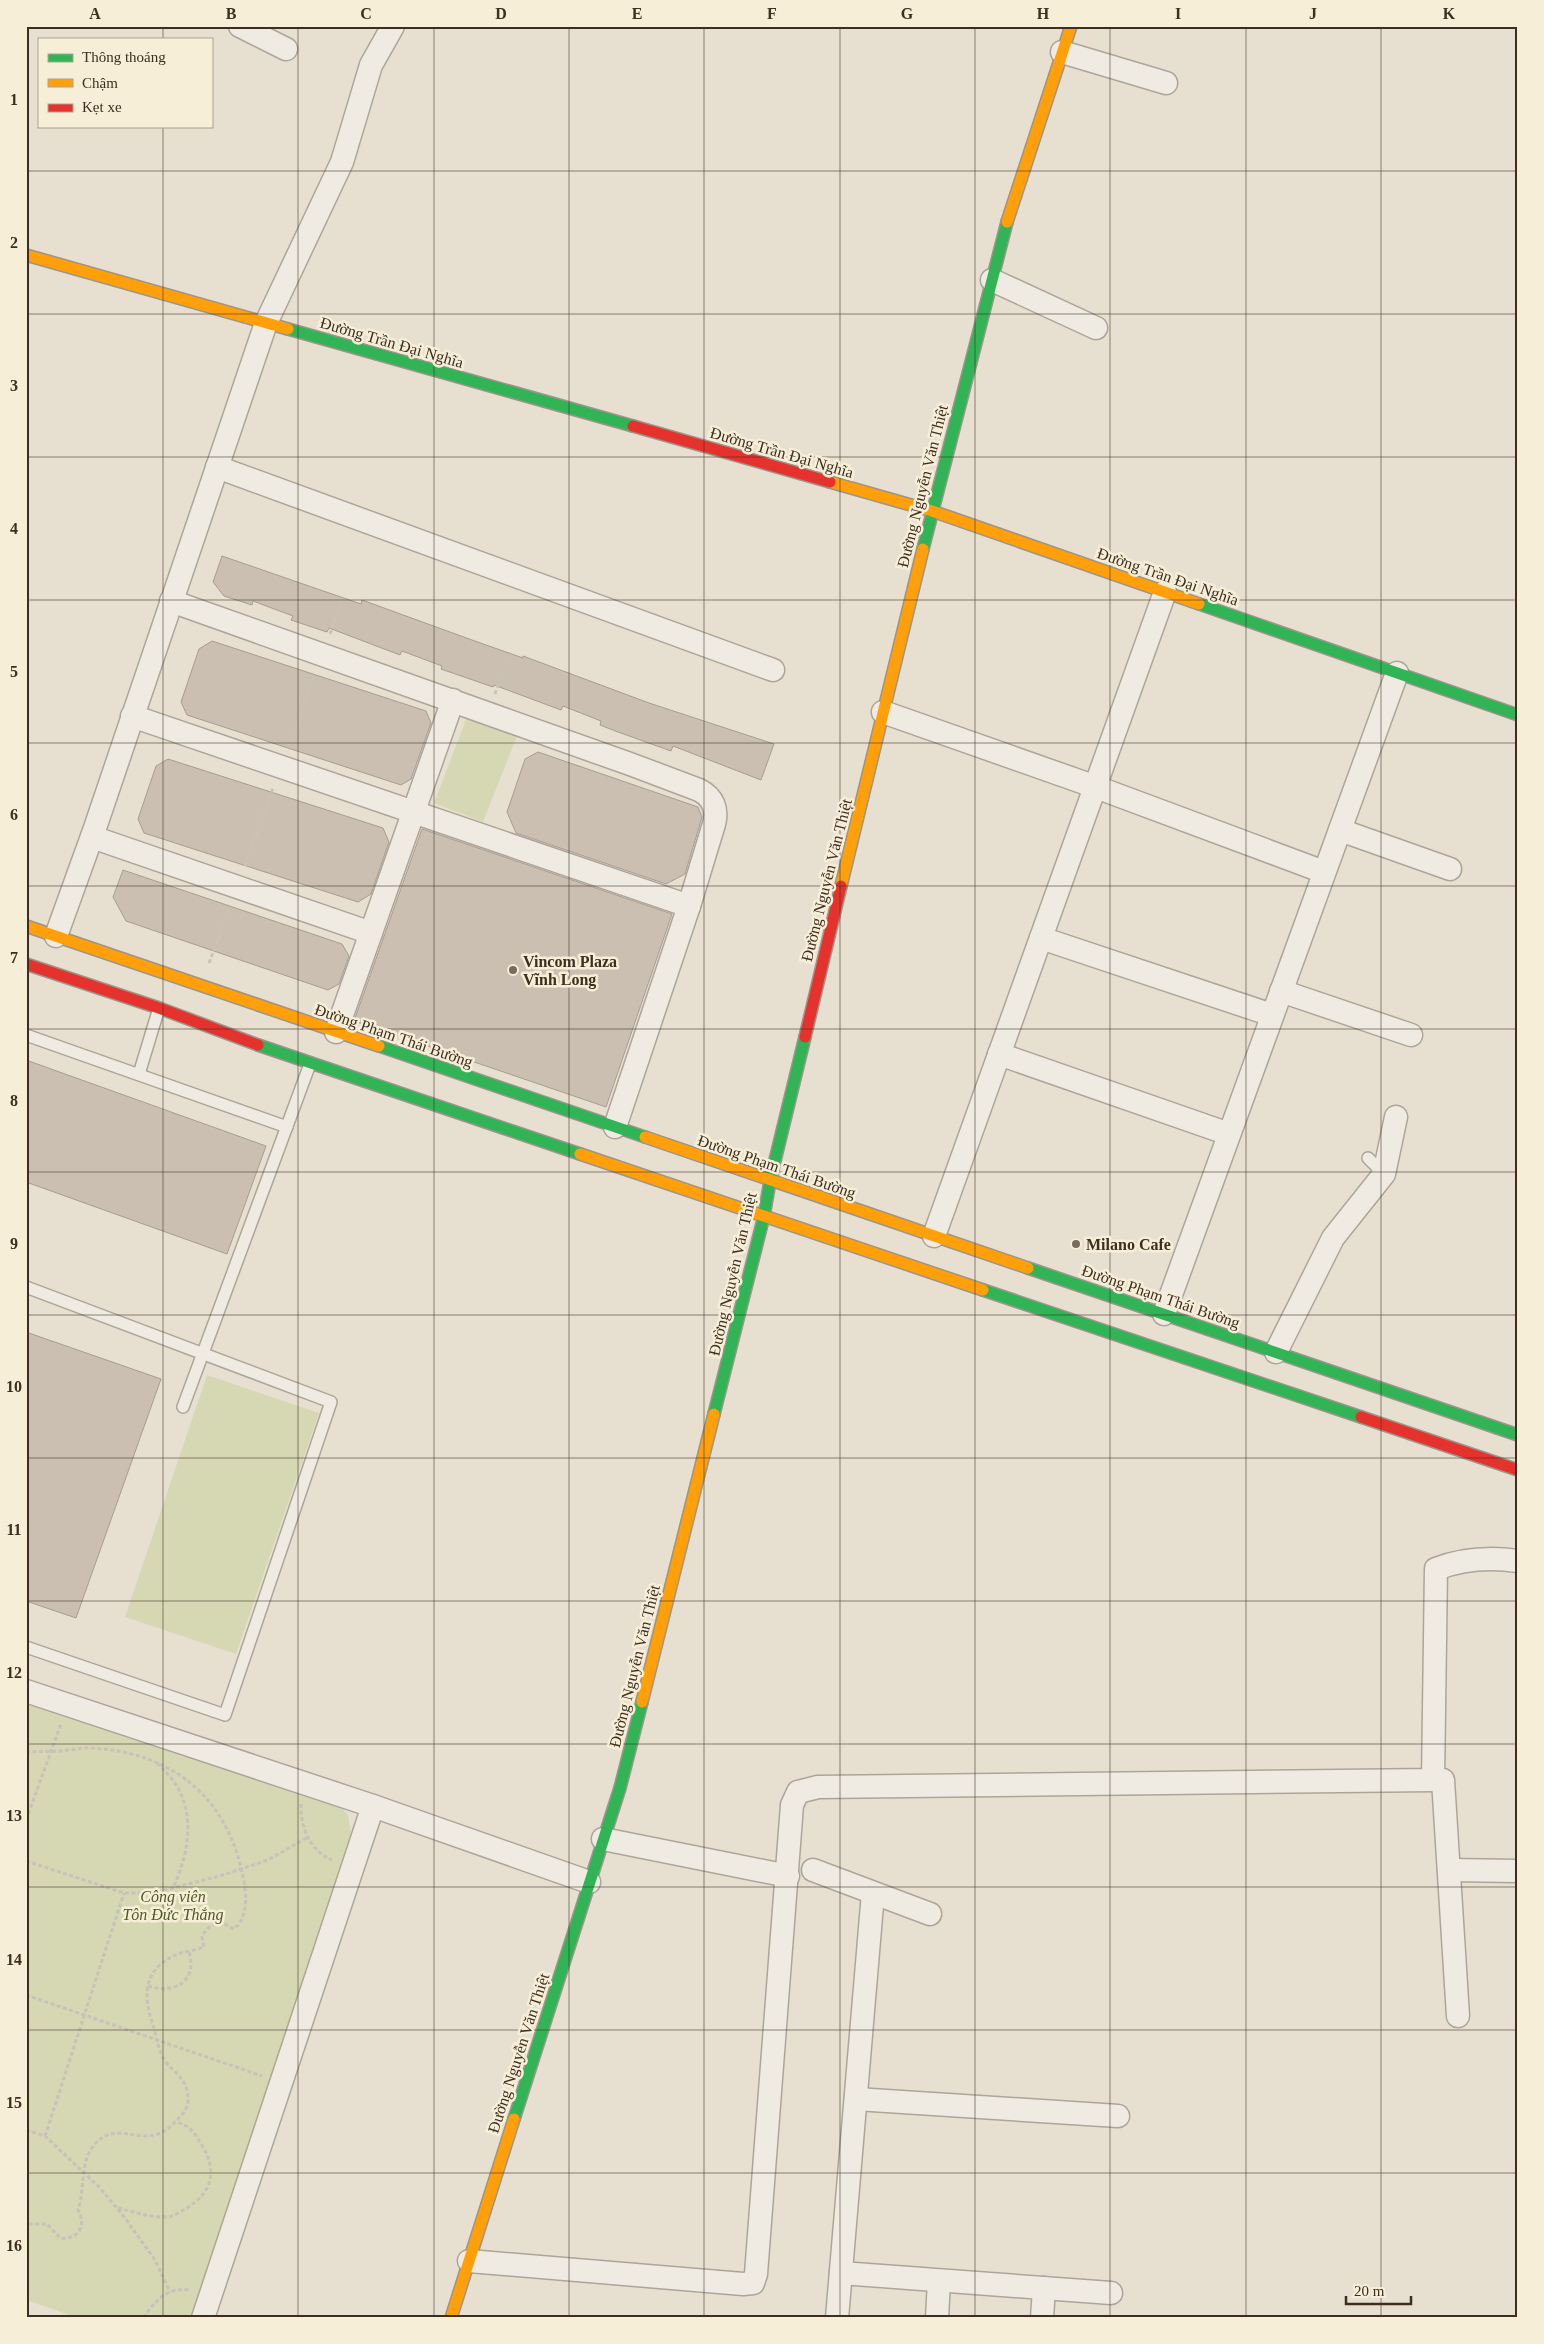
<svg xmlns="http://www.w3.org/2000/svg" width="1544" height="2344" viewBox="0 0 1544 2344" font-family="Georgia,serif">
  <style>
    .green { fill: #d6d7b3 }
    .building { fill: #cbbfb2; stroke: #a89c90 }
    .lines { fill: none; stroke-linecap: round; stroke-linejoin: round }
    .lane-casing { stroke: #ada599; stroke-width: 14 }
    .street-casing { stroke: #ada599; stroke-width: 25 }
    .fast-casing { stroke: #9c958a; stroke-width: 14 }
    .slow-casing { stroke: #9c958a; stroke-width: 14 }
    .jam-casing { stroke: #9c958a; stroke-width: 14 }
    .path { stroke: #c8c2b9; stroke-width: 3; stroke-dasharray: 4 2.5; stroke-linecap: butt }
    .lane { stroke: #efebe3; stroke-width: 11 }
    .street { stroke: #efebe3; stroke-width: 22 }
    .fast { stroke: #30b455; stroke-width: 11 }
    .slow { stroke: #ff9f0a; stroke-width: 11 }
    .jam { stroke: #e5322d; stroke-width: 11 }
    .grid { fill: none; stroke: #3d2e20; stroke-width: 1; stroke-opacity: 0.55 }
    .poi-dot { fill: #786c5e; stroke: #f7eed8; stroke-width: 2 }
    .labels { text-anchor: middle; stroke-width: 5; stroke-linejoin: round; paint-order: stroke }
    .street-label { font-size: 16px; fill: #3d2e20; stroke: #f7eed8 }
    .poi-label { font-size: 16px; font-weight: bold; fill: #3d2e20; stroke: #f7eed8; text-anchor: start }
    .park-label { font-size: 16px; font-style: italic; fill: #4d5a26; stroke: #f7eed8 }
    .neatline { fill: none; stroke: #3d2e20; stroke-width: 2 }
    .grid-label { font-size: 16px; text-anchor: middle; font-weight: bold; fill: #3d2e20 }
  </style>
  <rect width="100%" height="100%" fill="#e7e0d1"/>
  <g class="green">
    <path d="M469,712l50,19 -36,91 -49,-19z"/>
    <path d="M207,1375l112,38 -83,241 -111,-37z"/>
    <path d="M26,1702l312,102 10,11 3,17 -159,486h-114l-52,-18z"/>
  </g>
  <g class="building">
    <path d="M222,556l139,48 1,-4 110,40 51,18v-2l126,47 125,41 -13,36 -88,-34 -2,5 -53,-19 -18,-7 1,-4 -38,-15 -2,4 -67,-25 -1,2 -52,-18 1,-3 -40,-15 -2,4 -71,-27 -2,4 -36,-12 2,-4 -40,-15 -1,4 -28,-9 -11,-14z"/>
    <path d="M212,641l214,70 5,12 -20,56 -10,6 -214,-70 -6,-13 18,-53z"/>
    <path d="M538,752l160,55 4,10 -17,57 -19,10 -150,-51 -9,-21 18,-53z"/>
    <path d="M168,759l215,69 6,14 -18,52 -13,8 -214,-69 -6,-14 18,-53z"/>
    <path d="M422,829l250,85 -66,193 -252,-86z"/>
    <path d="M123,870l219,74 7,12 -10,28 -11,6 -202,-69 -13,-24z"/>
    <path d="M26,1060l240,86 -39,108 -201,-72z"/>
    <path d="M26,1332l135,47 -85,239 -50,-17z"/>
  </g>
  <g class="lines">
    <g class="lane-casing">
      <g id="lane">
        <path d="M26,1035l261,92"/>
        <path d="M139,1074l20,-66"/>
        <path d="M1368,1158l16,16"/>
        <path d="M26,1287l305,115 -106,313 -199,-68"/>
        <path d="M183,1407l127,-343"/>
      </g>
    </g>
    <g class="street-casing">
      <g id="street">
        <path d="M240,26l46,23"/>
        <path d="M1062,52l104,31"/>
        <path d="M992,280l104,48"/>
        <path d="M217,467l556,203"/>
        <path d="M171,601l459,163 69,26c14,7 19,19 15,34l-25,82 -74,221"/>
        <path d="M883,712l213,75 228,85"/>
        <path d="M132,716l557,190"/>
        <path d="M1340,830l110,39"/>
        <path d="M92,837l279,96"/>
        <path d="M56,936l39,-108 171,-505 76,-161 29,-97 22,-39"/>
        <path d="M1041,938l231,77"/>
        <path d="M1281,991l130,44"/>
        <path d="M336,1032l117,-332"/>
        <path d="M999,1054l230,80"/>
        <path d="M934,1236l231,-644"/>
        <path d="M1164,1314l233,-641"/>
        <path d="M1276,1352l57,-114 51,-64 12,-57"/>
        <path d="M26,1691l347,115 216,76"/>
        <path d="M1433,1780h10l15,236"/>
        <path d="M603,1839l185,37"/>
        <path d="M813,1870l117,44"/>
        <path d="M1449,1870l69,1"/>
        <path d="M856,2099l262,17"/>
        <path d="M469,2261l274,23 10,-1 3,-9 36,-469 6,-13 20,-5 615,-7 3,-211c26,-10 54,-12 82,-8"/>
        <path d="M841,2273l270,20"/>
        <path d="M203,2318l170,-512"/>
        <path d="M837,2318l36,-425"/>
        <path d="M937,2318l2,-37"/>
        <path d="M1042,2318l2,-30"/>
      </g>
    </g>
    <g class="fast-casing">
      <g id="fast">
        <path d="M288,329l345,97"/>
        <path d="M923,549l84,-327"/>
        <path d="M1199,604l319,111"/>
        <path d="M258,1045l322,109"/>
        <path d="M379,1046l266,91"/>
        <path d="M1028,1268l490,167"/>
        <path d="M983,1290l378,127"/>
        <path d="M714,1414l50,-198 6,-35 35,-144"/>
        <path d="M514,2119l106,-331 22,-86"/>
      </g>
    </g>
    <g class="slow-casing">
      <g id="slow">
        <path d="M1007,222l64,-196"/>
        <path d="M26,255l262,74"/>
        <path d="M830,482l102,29 267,93"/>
        <path d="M841,886l82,-337"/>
        <path d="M26,926l353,120"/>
        <path d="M645,1137l383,131"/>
        <path d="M580,1154l403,136"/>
        <path d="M642,1702l72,-288"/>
        <path d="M451,2318l63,-199"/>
      </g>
    </g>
    <g class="jam-casing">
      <g id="jam">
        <path d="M633,426l197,56"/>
        <path d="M26,964l133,44 99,37"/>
        <path d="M805,1037l36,-151"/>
        <path d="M1361,1417l157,53"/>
      </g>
    </g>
    <g class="path">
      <path d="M330,634l13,-37"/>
      <path d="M495,694l13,-38"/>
      <path d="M288,747l27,-72"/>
      <path d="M245,866l28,-78"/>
      <path d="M209,963l21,-55"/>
      <path d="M26,1752c14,-1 28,0 42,-2 8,0 15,-3 23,-2 78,4 134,46 151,124 4,18 8,44 -8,57l-13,-7c-10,3 -15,6 -19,15l2,10c-8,3 -18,4 -26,7 -34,14 -36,39 -25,71 3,10 6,28 12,36 12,14 24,20 23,41 -1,8 -7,14 -12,19 -5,5 -11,11 -18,13 -24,8 -47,-14 -66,14 -12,16 -7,43 -14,62 9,16 0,30 -18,28l-13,-14h-20"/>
      <path d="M157,1763c8,8 17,17 22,27 16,31 8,68 -6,98"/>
      <path d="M301,1804c-1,23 9,47 31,56"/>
      <path d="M26,1820l35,-96"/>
      <path d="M26,1861l98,32h29l67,-17 48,-16 40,-23"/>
      <path d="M148,1986c26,9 50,-5 41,-34"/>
      <path d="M26,1995l236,81"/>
      <path d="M26,2130l19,6 55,52 25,30 30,42 15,32"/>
      <path d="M45,2136l79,-243"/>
      <path d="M118,2208c16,4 33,10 50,9 6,-1 12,-5 17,-8 28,-16 33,-39 16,-65 -6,-11 -12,-19 -25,-22"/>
      <path d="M144,2318c9,-16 25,-32 45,-28"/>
    </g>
    <use href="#lane" class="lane"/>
    <use href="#street" class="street"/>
    <use href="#fast" class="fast"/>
    <use href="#slow" class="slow"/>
    <use href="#jam" class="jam"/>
  </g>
  <path class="grid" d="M163,26v13M298,26v2292M434,26v2292M569,26v2292M704,26v2292M840,26v2292M975,26v2292M1110,26v2292M1246,26v2292M1381,26v2292M163,126v2192M26,171h1492M26,314h1492M26,457h1492M26,600h1492M26,743h1492M26,886h1492M26,1029h1492M26,1172h1492M26,1315h1492M26,1458h1492M26,1601h1492M26,1744h1492M26,1887h1492M26,2030h1492M26,2173h1492"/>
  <g class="poi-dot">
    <circle cx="513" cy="970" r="5"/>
    <circle cx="1076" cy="1244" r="5"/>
  </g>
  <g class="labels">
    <g class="street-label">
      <text transform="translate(392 342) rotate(16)" y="6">Đường Trần Đại Nghĩa</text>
      <text transform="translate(782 452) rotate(16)" y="6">Đường Trần Đại Nghĩa</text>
      <text transform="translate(922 486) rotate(-76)" y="6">Đường Nguyễn Văn Thiệt</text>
      <text transform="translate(1168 576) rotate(19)" y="6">Đường Trần Đại Nghĩa</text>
      <text transform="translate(826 880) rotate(-76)" y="6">Đường Nguyễn Văn Thiệt</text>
      <text transform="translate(394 1035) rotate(19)" y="6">Đường Phạm Thái Bường</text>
      <text transform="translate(777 1166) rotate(19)" y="6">Đường Phạm Thái Bường</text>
      <text transform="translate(732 1274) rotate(-77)" y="6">Đường Nguyễn Văn Thiệt</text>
      <text transform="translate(1161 1296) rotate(19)" y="6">Đường Phạm Thái Bường</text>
      <text transform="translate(634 1666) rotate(-76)" y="6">Đường Nguyễn Văn Thiệt</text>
      <text transform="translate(518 2053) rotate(-72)" y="6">Đường Nguyễn Văn Thiệt</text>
    </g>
    <g class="poi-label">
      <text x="523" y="967">Vincom Plaza<tspan x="523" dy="18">Vĩnh Long</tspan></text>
      <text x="1086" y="1250">Milano Cafe</text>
    </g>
    <g class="park-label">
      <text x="173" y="1902">Công viên<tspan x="173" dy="18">Tôn Đức Thắng</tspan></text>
    </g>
  </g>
  <rect width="1544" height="2344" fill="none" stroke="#f7eed8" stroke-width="55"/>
  <rect x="38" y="38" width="175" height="90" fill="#f7eed8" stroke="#ada18e"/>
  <rect x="48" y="54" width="25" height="8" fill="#30b455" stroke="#ada18e"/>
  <text x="82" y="62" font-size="15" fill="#3d2e20">Thông thoáng</text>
  <rect x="48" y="79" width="25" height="8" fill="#ff9f0a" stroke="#ada18e"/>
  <text x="82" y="88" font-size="15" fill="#3d2e20">Chậm</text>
  <rect x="48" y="104" width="25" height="8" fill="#e5322d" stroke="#ada18e"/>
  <text x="82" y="112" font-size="15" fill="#3d2e20">Kẹt xe</text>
  <path d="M1346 2296v8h65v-8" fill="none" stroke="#3d2e20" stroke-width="2.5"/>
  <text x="1354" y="2296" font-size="15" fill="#3d2e20" stroke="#f7eed8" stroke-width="4" paint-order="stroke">20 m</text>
  <rect x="28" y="28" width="1488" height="2288" class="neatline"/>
  <g class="grid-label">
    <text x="95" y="19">A</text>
    <text x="231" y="19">B</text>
    <text x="366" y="19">C</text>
    <text x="501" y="19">D</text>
    <text x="637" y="19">E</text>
    <text x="772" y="19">F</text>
    <text x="907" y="19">G</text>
    <text x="1043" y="19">H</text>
    <text x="1178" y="19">I</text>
    <text x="1313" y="19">J</text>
    <text x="1449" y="19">K</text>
    <text x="14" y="105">1</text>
    <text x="14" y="248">2</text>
    <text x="14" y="391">3</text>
    <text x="14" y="534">4</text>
    <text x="14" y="677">5</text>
    <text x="14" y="820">6</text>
    <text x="14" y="963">7</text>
    <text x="14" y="1106">8</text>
    <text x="14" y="1249">9</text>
    <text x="14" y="1392">10</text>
    <text x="14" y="1535">11</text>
    <text x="14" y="1678">12</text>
    <text x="14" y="1821">13</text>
    <text x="14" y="1965">14</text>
    <text x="14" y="2108">15</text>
    <text x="14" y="2251">16</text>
  </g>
</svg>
